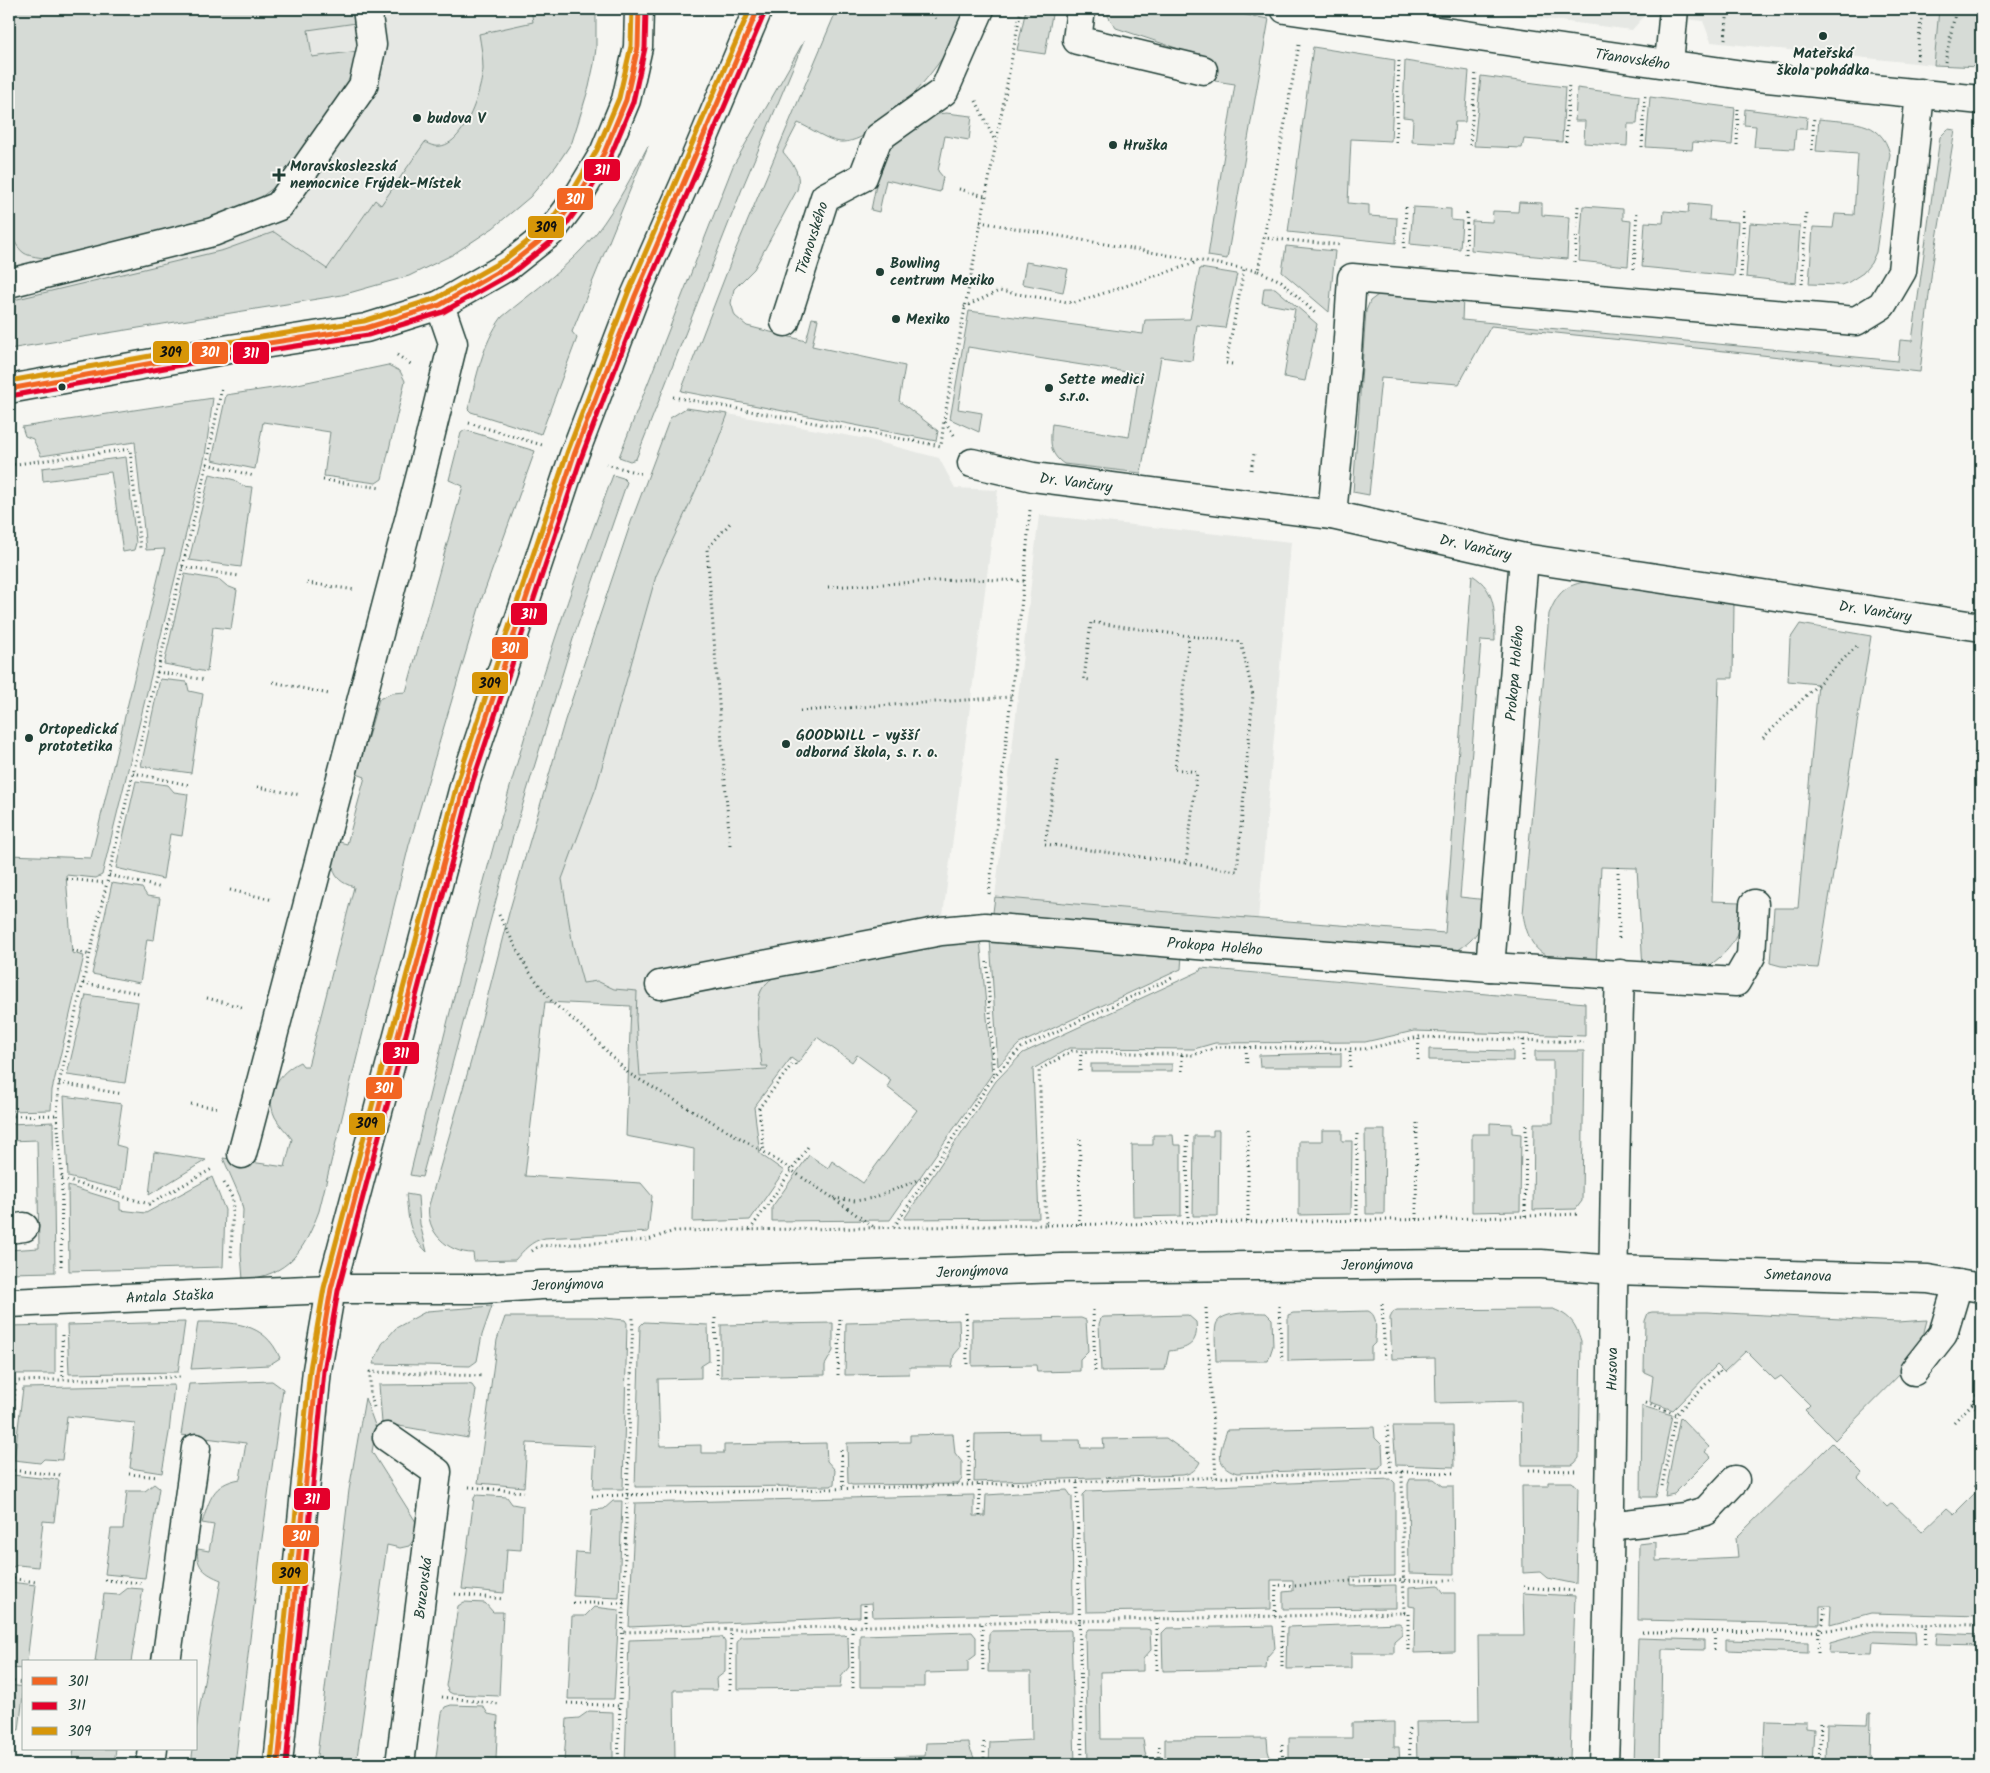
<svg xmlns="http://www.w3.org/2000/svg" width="1990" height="1773" viewBox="0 0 1990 1773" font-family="Kalam,sans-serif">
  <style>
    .built { fill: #e6e8e4 }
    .green { fill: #d6dbd6; stroke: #7a8c85 }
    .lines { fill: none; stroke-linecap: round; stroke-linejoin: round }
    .minor-casing { stroke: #1f3d34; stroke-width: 31 }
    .major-casing { stroke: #1f3d34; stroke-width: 31 }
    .path { stroke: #1f3d34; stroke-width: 3; stroke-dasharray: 1 4; stroke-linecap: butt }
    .minor { stroke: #f6f6f2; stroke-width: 28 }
    .major { stroke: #f6f6f2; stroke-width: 28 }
    .bus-1-casing { stroke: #f6f6f2; stroke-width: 9 }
    .bus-2-casing { stroke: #f6f6f2; stroke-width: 9 }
    .bus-3-casing { stroke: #f6f6f2; stroke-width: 9 }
    .bus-1 { stroke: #f26522; stroke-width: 5 }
    .bus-2 { stroke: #e4002b; stroke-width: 5 }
    .bus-3 { stroke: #d79608; stroke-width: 5 }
    .poi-dot { fill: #1f3d34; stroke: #f6f6f2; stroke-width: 2 }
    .labels { text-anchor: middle; stroke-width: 4; stroke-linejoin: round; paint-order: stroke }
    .poi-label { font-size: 15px; font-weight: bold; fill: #1f3d34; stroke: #f6f6f2; text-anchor: start }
    .street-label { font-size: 15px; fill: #1f3d34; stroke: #f6f6f2 }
    .line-badge { stroke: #f6f6f2; stroke-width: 2 }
    .badge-label { font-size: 14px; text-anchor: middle; font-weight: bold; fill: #fff }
    .pale-badge-label { font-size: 14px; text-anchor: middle; font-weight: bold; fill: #111 }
  </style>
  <rect width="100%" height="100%" fill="#f6f6f2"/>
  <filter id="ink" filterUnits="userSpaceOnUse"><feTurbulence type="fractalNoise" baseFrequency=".02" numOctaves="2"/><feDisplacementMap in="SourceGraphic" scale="10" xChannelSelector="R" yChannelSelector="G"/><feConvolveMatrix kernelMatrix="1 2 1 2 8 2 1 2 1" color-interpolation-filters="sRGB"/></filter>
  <g filter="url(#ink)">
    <g class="built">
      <path d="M9,9h587v39l-7,39 -7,27 -10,28 -6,11 -23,30 -27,27 -44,33 -20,12 -43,21 -67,19 -333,54z"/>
      <path d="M1474,9h465l-5,56 -223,-23 -8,-21 -57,-7 -14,16 -159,-20z"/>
      <path d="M728,414l139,25 72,19 16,30 43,2 -57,441 -166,45 -11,10 -7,14 5,65 6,1v3l-128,7 -4,-56 1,-28 -23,-3 -17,-8 -14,2 -10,-37 -11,-67 34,-91 60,-212 57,-123z"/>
      <path d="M1039,515l252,27 -33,377 -263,-22z"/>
    </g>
    <g class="green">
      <path d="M22,9h332l2,14 -48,7 4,27 47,-6 -8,29 -78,108 -29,22 -194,57 -2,-8c-7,-2 -18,-2 -24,-6 -16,-11 -21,-50 -12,-66l-3,-11v-165z"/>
      <path d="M531,9h65v39l-2,16 -5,23 -17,55 -16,24 -26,31 -37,31 -41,27 -43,21 -67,19 -333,54v-48l215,-51 50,-18 53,37 48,-69 6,5 44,-63c34,22 56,-48 58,-73 0,-12 -2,-23 -4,-35l54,-12z"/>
      <path d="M837,9h129c-2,6 -2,13 -5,18 -15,33 -82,118 -121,115 -14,-2 -29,-14 -42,-19l-15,29c10,12 19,22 14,38l-43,79 -20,20 -3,14 4,13 12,10 59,15 6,-23 6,1 -6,27 93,20 -6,35 39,30 -2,10 -255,-50 54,-140z"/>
      <path d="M1026,9h27l-8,45 -28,-4z"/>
      <path d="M1108,9h105l56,10 -42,240 -19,-3 27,-172 -20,-3 1,-8 -10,-15 -90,-30 -8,-12z"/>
      <path d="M1572,9h57l-1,6z"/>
      <path d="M1939,9h42v58l-47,-2z"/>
      <path d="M804,41l-60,143 -108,275 -6,2 -11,-4 114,-291z"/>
      <path d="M1313,47l82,13 -4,81 -40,-2 -3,64 21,2v11l28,2 -1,25 -108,-11z"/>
      <path d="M1405,61l64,10 -4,51h-10l-2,22 -41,-2 1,-24 -10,-1z"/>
      <path d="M1481,76l84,11 -3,55 -38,-3 -2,9 -48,-2z"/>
      <path d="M1577,88l62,8 -2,28h-9l-1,22 -43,-3 1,-22h-10z"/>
      <path d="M1650,97l85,11 -3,37 -39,-3 -1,8 -46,-3z"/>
      <path d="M1745,109l62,8 -1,12h-10l-2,20 -40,-2 2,-21 -12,-1z"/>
      <path d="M946,113l26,3 -3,24 -24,-4 -7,35 5,6 -3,15 -54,-12 -7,32 -8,-2 9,-45 6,-16 43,-34z"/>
      <path d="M1819,119c30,4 62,-1 71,35l-14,98 -5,11 -8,10 -14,9 -8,3 -32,-1 4,-57 20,1 2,-14 19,1 4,-61 -42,-3z"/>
      <path d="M1948,129l7,1 -23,139 -12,103 -429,-46 -32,58 -78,-6 -12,117 -16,-3 13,-181 4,-10 12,-9 81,5 -1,23 436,41 2,-21 12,1 28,-204z"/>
      <path d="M648,146l-76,186 5,6 -36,96 -70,-22 -3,-3c9,-32 14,-65 34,-92 33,-27 68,-51 95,-85 20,-26 35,-57 51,-86z"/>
      <path d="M1519,202l23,1v12l27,2 -2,42 -96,-9 1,-29 20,1 1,-11 25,1z"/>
      <path d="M1689,204l21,2 -1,14 29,2 -4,54 -92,-9 3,-45 18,1 1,-12 24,2z"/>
      <path d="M1583,206l40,3v11l8,1 -3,45 -49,-5z"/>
      <path d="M1413,207l38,2v11l11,1 -2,28 -50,-5z"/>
      <path d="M1750,223l50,3 -4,57 -50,-6z"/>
      <path d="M1286,246l49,5 -6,61 -47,-40z"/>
      <path d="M1026,262l42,7 -5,23 -41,-8z"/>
      <path d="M1200,268l37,6 -12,54 -28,-3 -5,36 -31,-4 -20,116 -77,-9c-15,-10 -14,-23 -12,-40l77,13 10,-63 -171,-27 -10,62 24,4 -3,19 -29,-13 19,-108 174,23 2,-14 45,-1z"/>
      <path d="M1264,288h11l42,36 -12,57 -21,-4 11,-68 -33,-6z"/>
      <path d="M388,365l12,6 5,10 -23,98 -6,4 -52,-7 6,-44 -67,-10 -8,47 -43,-9 14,-65 67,-10z"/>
      <path d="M213,398l-8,58 -103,419 -6,3 -30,-3 6,78 12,3 -32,134 -1,20 -42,1v-256l82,3 74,-309 -19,1 -11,-108 -94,14 -8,-17 -8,-3 -3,-9z"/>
      <path d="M686,408l42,6 -15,39 -57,123 -60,212 -34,91 11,67 10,37 14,-2 17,8 23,2 -1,29 4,56 127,-7 1,-3h-6c-2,-18 -8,-61 -1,-75 4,-8 12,-14 20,-18l199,-35 12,136 -102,146 -118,1v-14l37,-52 19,13 4,-7 31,22 54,-73 -30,-23 4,-7 -34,-25 -5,7 -35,-25 -19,26 -7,-5 -37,49 6,47 24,17 -34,49 -57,2 1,-73 -68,-13 5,-130 -86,-4 -20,174 116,7 11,13 -4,36 -103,6c-14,3 -21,12 -30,22l-41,1 -1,-8c-25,0 -48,-21 -44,-48l42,-144 39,-152 55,-189 66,-198 39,-104z"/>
      <path d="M465,430l70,21 -53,147 -73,247 -90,366c-15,40 -30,64 -76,69l-2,-26 2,-44 -3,-13 -17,-39 62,9 7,-28c-5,-7 -13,-14 -17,-22 -11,-23 4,-45 25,-55l3,4h5l46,-179c-26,-8 -22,-23 -18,-46l11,3 18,-67 -8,-3 22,-75 13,-6 14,-1 57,-206 -14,-6 12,-47z"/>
      <path d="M126,457l10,86 -2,7 -11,2 -12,-80 -68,9 -1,-13z"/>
      <path d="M210,474l25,6 7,6 10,1 -11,80 -52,-7z"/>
      <path d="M613,475l10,3 4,4 -54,157 -61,201 -90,337 -12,-2c36,-149 73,-299 117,-446 25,-86 55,-170 86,-254z"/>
      <path d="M185,574l35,6 7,6 10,4 -6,39 -18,-2 -6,45 -43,-8z"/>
      <path d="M1472,575c26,16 22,39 23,66l-14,-1 -21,257 28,3c-6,29 -11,40 -37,54l-459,-34 3,-23 174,15 276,21z"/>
      <path d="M1589,581l145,22 -1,75h-14l-7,223 28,1c0,27 -1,38 -21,56 -5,4 -10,9 -17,11 -11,3 -45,-1 -59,-1l-6,-100 -36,-1 -5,97c-42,-4 -65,-1 -73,-50l26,-300c9,-22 16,-29 40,-33z"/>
      <path d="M1800,624l71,12 -53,332 -37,-2 -11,-3 4,-55h24l20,-224 -30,-3 2,-42z"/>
      <path d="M160,679l27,3 2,9 14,3 -12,79 -50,-7z"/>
      <path d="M136,781l32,4 6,7 14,2 -6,42 -12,-2 -7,45 -47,-11z"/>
      <path d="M112,883l30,5 5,8 13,2 -6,42 -7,-1 -7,44 -48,-9z"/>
      <path d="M990,939l192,16 -1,14 -162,75 -21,22z"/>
      <path d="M1201,968l384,35v33l-171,-5 -49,11 -150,1 -21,6 -125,-1 -36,21 6,149 -135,1 92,-138 27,-28 177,-82z"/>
      <path d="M86,995l52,7 -13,81 -58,-8z"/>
      <path d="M1429,1049l84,2v10l-84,-1z"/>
      <path d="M1535,1051h49l-2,150 -6,8 -43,1 1,-87h19v-62h-18z"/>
      <path d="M1341,1053v14h-81l-1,-12z"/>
      <rect x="1091" y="1064" width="81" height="7"/>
      <path d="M64,1096l58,8 -6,41 11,3 -5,42 -54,-13z"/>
      <path d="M53,1122l2,150 -46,1v-23l30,-2 -2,-108 -28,1v-17z"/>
      <path d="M1490,1123l22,1v9l9,1 -1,77 -48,1v-78h18z"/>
      <path d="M1213,1130h6l-1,86h-25l1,-80h19z"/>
      <path d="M1322,1130h20v11h10l-1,73 -52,1v-74h23z"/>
      <path d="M1365,1130h20l-1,84h-18z"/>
      <path d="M1153,1135h20l1,10h7v71l-48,1 -1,-72h21z"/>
      <path d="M154,1152l52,8 -57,35z"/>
      <path d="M212,1177l13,33 -2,57 -154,4 -1,-85 52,16v8l26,3z"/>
      <path d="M406,1194l12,2 2,28 7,28c-20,-20 -18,-32 -21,-58z"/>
      <path d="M492,1306l-10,29 -5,26 -7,5 -97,-2 9,-20 14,-16 31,-17z"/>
      <path d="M1553,1309c18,7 22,14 28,32l-2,117 -4,5 -3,2h-50l-1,-64 -85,2 -1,-45 -43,1 -2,-41 3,-6 4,-2z"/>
      <path d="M1368,1311c11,4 7,22 7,32l-4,4v12l-83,2v-46l5,-2z"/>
      <path d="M1652,1312h55l191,10 29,-2 -9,36 -83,84 -30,-30 5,-5 -29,-29 -6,4 -29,-29 -22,21 -7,-7 -44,45 -23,-8 3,-26 -9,-4 1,-51 3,-8z"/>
      <path d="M1266,1313l6,6 1,27 -5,15h-52c0,-11 -2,-26 0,-36 4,-15 38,-12 50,-12z"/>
      <path d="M1188,1315l8,7c3,22 -8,27 -27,29l-4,19 -64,1 -2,-47 2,-6 3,-1z"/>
      <path d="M505,1317h88l32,3 2,3 -4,166h-30l2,-43 -68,-3 -3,44 -46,-4 19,-143z"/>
      <path d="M1081,1318l5,2 2,31 -8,8v12l-43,1 -1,-7 -64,1v-46z"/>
      <path d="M959,1320l1,28 -6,7 -2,12h-42l-1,7 -64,1 1,-52z"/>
      <path d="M185,1322l-7,50 -109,2 -2,-49z"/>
      <path d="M198,1322c33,0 67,-1 82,36l-11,7 -78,4z"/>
      <path d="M644,1322l64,3 1,36 -8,5v12l-43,1 2,67 41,-1v8h23v-8l102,-2 1,18 8,9 -1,14 -3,2 -196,1 5,-161z"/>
      <path d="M833,1323v28l-8,14v10l-104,2v-52z"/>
      <path d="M55,1325v49h-46v-48z"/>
      <path d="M272,1381l11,8 -21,150 -27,225h-44l2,-15h3v-19l25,-150c-15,-6 -26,-13 -23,-31l11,2 5,-26 -12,-2c8,-24 10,-39 38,-44l6,-36 -65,-8 8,-51z"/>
      <path d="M468,1384l4,1 4,6 -8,47 -86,-15 -3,-38z"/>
      <path d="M174,1385l-5,48 -7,40 -32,-5 5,-45 -68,-7 -5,44 -18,-1 -4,4 -26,-3 9,-72z"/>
      <path d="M365,1398l11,30 -4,24 44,70 2,12 -9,12 -9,2 -13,-3 -31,219h-40l33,-274z"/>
      <path d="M1642,1406l30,9 -16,82h-15z"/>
      <path d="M1680,1417l29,30 -4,5 6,5 -37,37 -9,2z"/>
      <path d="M1393,1426h60l1,41 -58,-2z"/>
      <path d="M1374,1427l1,11 7,7 1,18 -4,5 -142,5c-25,-8 -16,-24 -10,-43z"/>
      <path d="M1039,1433v7h41l1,8h23l-1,-9 63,-1 34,24c-4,8 -8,11 -17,13l-209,7 1,-48z"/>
      <path d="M953,1434l2,19 7,9v17l-4,5 -106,1 -4,-2 -1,-40 63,-1v-7z"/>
      <path d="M1832,1443l30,30 -4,5 29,29 5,-4 30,29 25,-24 7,6 27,-27v129l-110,-3 -41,11 1,-18h-11v18l-182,-4 1,-76 17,-2v19l82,-4 -2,-19z"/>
      <path d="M12,1475l47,5 -5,42 -11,-1 -5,46 -20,-2 -5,2h-4v-66z"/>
      <path d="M1391,1479l4,4v93l-44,1v9l45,-1v23l-113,1v-17l10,-1v-11h-22v29l-185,3 -3,-117 4,-4z"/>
      <path d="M1410,1479h24l9,7h10l1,88 -45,-1 -1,-89z"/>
      <path d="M1548,1482h24l6,5 -2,97 -29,-6 -7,-6 -17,1 -1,-87h26z"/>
      <path d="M154,1484l5,4 -14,90 -40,-4 6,-45h12l4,-38h18z"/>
      <path d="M1067,1490l5,7 1,116 -200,4 -1,-14 -12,1v13l-231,10 6,-124 339,-8v21h11l1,-21z"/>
      <path d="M476,1495l31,2 5,7 11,2 -2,44 -14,-1 -3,44 -42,-4 12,-91z"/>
      <path d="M613,1501h9l-3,97 -46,-2 3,-44 13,1 3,-43 12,-1z"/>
      <path d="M9,1582l27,3 -9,77h-3v7l-15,-1z"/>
      <path d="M1438,1585l6,8h11v59l-41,1 1,-46 -6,-1v-19z"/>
      <path d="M128,1588l15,1 -12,73h-36l9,-68 15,1z"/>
      <path d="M1523,1593l52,3 -5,163 -4,5h-149l-1,-42 63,-1 -1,-85h46z"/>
      <path d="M464,1602l21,1 8,9h10l-4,84 -46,-2 -4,-2 -3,-6 12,-80z"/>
      <path d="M594,1607l25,3 -5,89h-46l4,-83h13z"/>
      <path d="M1399,1623l3,2v9l-8,7v12h-43v15l-65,1 1,-42z"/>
      <path d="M1273,1626l2,22 -8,9 -1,12 -103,2 -1,-38 5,-5z"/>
      <path d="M1088,1629h58l4,1 1,20 -8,9v12l-43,1 1,67h42l2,14 5,11h-62l-3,-130z"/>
      <path d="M1070,1630l1,1 4,133h-86l1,-22 42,-2 -1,-68h-43l1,-38 2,-3z"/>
      <path d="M1873,1631l42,1 1,12 -43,-2 -1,12 -43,-1 1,-10z"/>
      <path d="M972,1632l4,5v18l-8,6v11l-43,1v14h-65v-52z"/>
      <path d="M1937,1633l44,2v10l-45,-1z"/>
      <path d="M845,1635l3,3 1,29 -8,10 -1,11 -103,1v-46l3,-6z"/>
      <path d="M722,1637l3,5v30l-9,7 1,11h-43l1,70 42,-1v5h-92l4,-124z"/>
      <path d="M1638,1638l66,2v10l-42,-1 -2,115h-26z"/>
      <path d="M1726,1640l82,2v11l-82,-3z"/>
      <path d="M9,1685l15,2 -5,43 -10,-2z"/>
      <path d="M451,1705l32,1 5,8 10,2 -2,43 68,3 3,-43 12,-1 10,-7 24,1v52h-178l7,-51 3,-6z"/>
      <path d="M1869,1713h2l-1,51h-44l1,-41 41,1z"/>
      <path d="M1765,1721l41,1v6l8,1 -2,35h-49z"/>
      <path d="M1394,1722v25h5l1,17h-111v-26h63v-15z"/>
      <path d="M1267,1738l1,13 4,13h-107v-25z"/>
      <path d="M969,1742c0,8 6,14 6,22h-112l-1,-7 63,-1 1,-13z"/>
      <path d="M74,1749h42l-2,15h-42z"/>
      <path d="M841,1757v7h-102v-5z"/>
    </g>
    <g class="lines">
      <g class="minor-casing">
        <g id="minor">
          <path d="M1081,9l-4,31 126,30"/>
          <path id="s1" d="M1285,9l472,68 224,23"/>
          <path d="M1669,63l5,-54"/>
          <path d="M13,282l200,-50 66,-26 84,-120 9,-41 -5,-36"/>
          <path id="s2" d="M785,322l40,-125 38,-20 15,-39 66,-47 36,-82"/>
          <path d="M9,389l221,-40 136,-21 74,-23 68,-39 43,-34 29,-39 24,-40 22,-53 12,-53 1,-38"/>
          <path id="s3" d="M972,463l61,14 299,38 192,43 457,69"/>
          <path d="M1332,515l14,-147 6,-90 504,43 26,-16 20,-34 18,-178"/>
          <path id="s4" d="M1490,967l34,-409"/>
          <path id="s5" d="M660,985l281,-54 44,-4 212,18 293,22 246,15 15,-26 3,-52"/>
          <path d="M242,1154l179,-680 32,-131 -13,-38"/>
          <path d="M9,1229l15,-2"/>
          <path id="s6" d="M9,1303l322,-14h153l57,-4 135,-3 385,-14 389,-4h91l72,6 315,9 53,9"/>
          <path d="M1914,1371l29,-37 15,-50"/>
          <path d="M387,1437l50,35 -37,292"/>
          <path d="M1609,1526l76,-9 21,-6 29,-31"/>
          <path d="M166,1662l30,-214"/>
          <path d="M151,1764l2,-15"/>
          <path id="s7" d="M1604,1764c9,-263 7,-527 16,-790"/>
        </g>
      </g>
      <g class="major-casing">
        <path id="major" d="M278,1764l39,-394 14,-81 135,-510 108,-324 61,-159 49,-111 74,-176"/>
      </g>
      <g class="path">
        <path d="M931,9l6,13"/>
        <path d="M1725,39l3,-30"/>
        <path d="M1299,45l-35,193 78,7"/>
        <path d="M1917,60l5,-51"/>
        <path d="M1945,62l11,-53"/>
        <path d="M976,101l19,40"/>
        <path d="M1396,142l3,-82"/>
        <path d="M1566,142l3,-59"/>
        <path d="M1470,145l6,-74"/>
        <path d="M1737,145l1,-36"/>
        <path d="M1642,147l3,-52"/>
        <path d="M1812,150l2,-34"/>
        <path d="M959,189l26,7"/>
        <path d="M980,222l278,49 6,-33"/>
        <path d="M1404,248l2,-41"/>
        <path d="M1466,254l1,-44"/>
        <path d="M1575,262l3,-56"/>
        <path d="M1634,269l3,-59"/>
        <path d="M1258,271l23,10 34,32"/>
        <path d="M1741,277l3,-69"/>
        <path d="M1802,284l4,-72"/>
        <path d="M964,307l35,-16 75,12 124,-41"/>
        <path d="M397,355l15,10"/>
        <path d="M1232,364l-6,-1 18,-94"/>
        <path d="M673,397l268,49 3,-26"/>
        <path d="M469,423l73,22"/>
        <path d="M954,435l-10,-15 77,-411"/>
        <path d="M9,464l1,9"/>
        <path d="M207,464l47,12"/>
        <path d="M606,464l36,10"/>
        <path d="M9,465l121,-16 10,99"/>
        <path d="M1251,470l3,-16"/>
        <path d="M323,480l59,8"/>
        <path d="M182,567l57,9"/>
        <path d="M307,583l49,7"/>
        <path d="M828,587l145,-8 51,2"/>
        <path d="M157,672l49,8"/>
        <path d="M273,682l56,12"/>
        <path d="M800,711l211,-14"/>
        <path d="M1763,738l96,-94"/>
        <path d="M1058,760l-13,84 141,19 11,-91 -22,-3 14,-133 -98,-14 -7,57 6,1"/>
        <path d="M133,773l56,12"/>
        <path d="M257,787l44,8"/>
        <path d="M730,845l-23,-296 25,-28"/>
        <path d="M1186,863l51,8 16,-176 -12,-53 -52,-6"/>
        <path d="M1618,867l1,74"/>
        <path d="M109,875l53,13"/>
        <path d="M67,879l39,4"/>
        <path d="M230,890l43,10"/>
        <path d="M989,894l35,-313 6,-71"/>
        <path d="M499,915l29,55 25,33 36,30 39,40 136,79"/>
        <path d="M72,950l18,5"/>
        <path d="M987,962l7,114"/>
        <path d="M83,983l56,10"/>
        <path d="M207,998l38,10"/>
        <path d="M1246,1047l1,19"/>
        <path d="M1182,1055v17"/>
        <path d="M1418,1060l1,-23"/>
        <path d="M1523,1061v-21"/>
        <path d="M796,1065l-3,-2 -34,45 5,44 69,46 42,30"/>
        <path d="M1350,1067v-18"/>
        <path d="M1080,1071l1,-19"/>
        <path d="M59,1083l64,11"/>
        <path d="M191,1104l29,4"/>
        <path d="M9,1116l48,-1"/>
        <path d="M1248,1130v92"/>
        <path d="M1187,1136l1,87"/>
        <path d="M62,1179l87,25 63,-35"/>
        <path d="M224,1183l9,16 -2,61"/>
        <path d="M834,1198l21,3 18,-3 53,-21"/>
        <path d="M1525,1216l1,-92"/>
        <path d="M1416,1219l1,-96"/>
        <path d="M1357,1220v-90"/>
        <path d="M1046,1225l403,-6 131,-5"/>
        <path d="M1079,1225l1,-90"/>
        <path d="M894,1227l100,-151 27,-28 151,-70"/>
        <path d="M750,1230l60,-86"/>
        <path d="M532,1251l7,-5 109,-6 26,-9 372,-6 -7,-155 33,-19 121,4 25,-8 147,2 54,-12 165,5"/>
        <path d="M61,1266l1,-87 -5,-64 2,-32 148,-619 15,-78"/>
        <path d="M1382,1304l3,55"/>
        <path d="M1279,1306l3,55"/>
        <path d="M1206,1308l10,170"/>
        <path d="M1093,1310l2,61"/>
        <path d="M966,1313l1,54"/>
        <path d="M715,1318l2,59"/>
        <path d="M62,1335l1,44"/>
        <path d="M838,1375l2,-59"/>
        <path d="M9,1379l7,2 166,-4"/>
        <path d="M1974,1402l7,21"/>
        <path d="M1646,1403l30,11"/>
        <path d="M374,1407l-4,-14v-21l114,4"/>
        <path d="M1954,1422l20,-20 7,-22"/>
        <path d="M1387,1426l4,47"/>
        <path d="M969,1441v45"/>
        <path d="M9,1450l7,-69"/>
        <path d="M841,1450l2,39"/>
        <path d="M9,1470l51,5"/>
        <path d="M1529,1470l49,1"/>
        <path d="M1402,1472l52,1"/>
        <path d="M129,1474l29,3"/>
        <path d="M1077,1483l5,281"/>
        <path d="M979,1485l1,31"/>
        <path d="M1662,1486l14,-72 43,-43 3,4"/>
        <path d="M469,1487l55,5"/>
        <path d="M1974,1487l7,-7"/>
        <path d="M592,1496l810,-24 2,141 -781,19"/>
        <path d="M9,1578l27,4"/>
        <path d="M105,1580l37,3"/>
        <path d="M1523,1587l52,4"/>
        <path d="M455,1594l49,5"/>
        <path d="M573,1603h51"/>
        <path d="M1404,1613h4v40"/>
        <path d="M1275,1616l1,-31 18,1 57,-5 104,-1"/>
        <path d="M1282,1616v53"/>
        <path d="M1157,1619v52"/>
        <path d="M982,1624l1,49"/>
        <path d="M865,1626v-22"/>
        <path d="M852,1627l1,61"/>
        <path d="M1642,1632l177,-1 56,-7 106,1"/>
        <path d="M1925,1644l1,-19"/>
        <path d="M1714,1650l1,-18"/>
        <path d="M1818,1653l1,-22 4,-8 2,-17"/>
        <path d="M9,1681l15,2"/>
        <path d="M730,1690l1,-60"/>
        <path d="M442,1697l57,7"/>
        <path d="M567,1703l53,3"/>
        <path d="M1409,1729l1,35"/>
        <path d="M984,1742v22"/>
        <path d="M1282,1745l1,19"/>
        <path d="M1159,1746v18"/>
        <path d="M618,1764l15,-447"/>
        <path d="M1819,1764l2,-41"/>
      </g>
      <use href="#minor" class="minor"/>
      <use href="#major" class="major"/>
      <g class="bus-1-casing">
        <g id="bus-1">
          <path d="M9,389l221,-40 136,-21 74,-23 68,-39 43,-34 29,-39 24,-40 22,-53 12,-53 1,-38"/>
          <path d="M278,1764l39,-394 14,-81 135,-510 108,-324 61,-159 123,-287"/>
        </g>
      </g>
      <g class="bus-2-casing">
        <g id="bus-2">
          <path d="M10,396l221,-40 137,-21 75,-23 69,-39 45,-36 29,-40 24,-40 23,-55 12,-54 1,-39"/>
          <path d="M286,1764l38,-393 14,-80 135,-510 108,-323 61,-159 123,-287"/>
        </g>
      </g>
      <g class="bus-3-casing">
        <g id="bus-3">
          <path d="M9,381l220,-39 135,-21 73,-23 67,-38 42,-33 28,-38 23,-39 22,-52 12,-52 1,-37"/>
          <path d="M271,1763l39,-394 14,-81 135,-511 108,-324 61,-160 122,-284"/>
        </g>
      </g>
      <use href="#bus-1" class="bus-1"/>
      <use href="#bus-2" class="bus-2"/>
      <use href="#bus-3" class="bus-3"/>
    </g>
  </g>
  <g class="poi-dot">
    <circle cx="1823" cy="36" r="5"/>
    <circle cx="417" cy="118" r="5"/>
    <circle cx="1113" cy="145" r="5"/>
    <path d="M276.5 167.5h5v5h5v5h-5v5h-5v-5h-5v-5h5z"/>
    <circle cx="880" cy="272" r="5"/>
    <circle cx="896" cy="319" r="5"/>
    <circle cx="62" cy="387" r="4.5"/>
    <circle cx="1049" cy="388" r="5"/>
    <circle cx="29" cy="738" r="5"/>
    <circle cx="786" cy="744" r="5"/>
  </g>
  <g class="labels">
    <g class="poi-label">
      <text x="1823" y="58" text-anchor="middle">Mateřská<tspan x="1823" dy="17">škola pohádka</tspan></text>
      <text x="427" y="123">budova V</text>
      <text x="1123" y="150">Hruška</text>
      <text x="290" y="171">Moravskoslezská<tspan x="290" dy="17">nemocnice Frýdek-Místek</tspan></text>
      <text x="890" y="268">Bowling<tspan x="890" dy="17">centrum Mexiko</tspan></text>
      <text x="906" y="324">Mexiko</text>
      <text x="1059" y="384">Sette medici<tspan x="1059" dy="17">s.r.o.</tspan></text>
      <text x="39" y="734">Ortopedická<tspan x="39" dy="17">prototetika</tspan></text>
      <text x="796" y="740">GOODWILL - vyšší<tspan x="796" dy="17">odborná škola, s. r. o.</tspan></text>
    </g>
    <g class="street-label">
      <text dy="5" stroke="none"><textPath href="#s1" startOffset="351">Třanovského</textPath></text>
      <text dy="5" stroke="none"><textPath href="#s2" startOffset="88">Třanovského</textPath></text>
      <text dy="5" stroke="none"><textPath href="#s3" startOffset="106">Dr. Vančury</textPath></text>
      <text dy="5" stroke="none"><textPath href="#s3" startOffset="511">Dr. Vančury</textPath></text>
      <text dy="5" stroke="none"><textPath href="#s3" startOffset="916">Dr. Vančury</textPath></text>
      <text dy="5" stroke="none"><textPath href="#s4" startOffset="295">Prokopa Holého</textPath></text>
      <text dy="5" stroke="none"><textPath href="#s5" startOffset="561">Prokopa Holého</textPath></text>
      <text dy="5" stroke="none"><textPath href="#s6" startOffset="1369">Jeronýmova</textPath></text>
      <text dy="5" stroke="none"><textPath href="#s6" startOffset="964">Jeronýmova</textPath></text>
      <text dy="5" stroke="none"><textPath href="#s6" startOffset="1790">Smetanova</textPath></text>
      <text dy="5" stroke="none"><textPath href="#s6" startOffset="559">Jeronýmova</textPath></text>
      <text dy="5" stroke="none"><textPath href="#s6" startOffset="161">Antala Staška</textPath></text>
      <text dy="5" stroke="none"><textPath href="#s7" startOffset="395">Husova</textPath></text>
      <text transform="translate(423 1588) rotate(-83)" y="5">Bruzovská</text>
    </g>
  </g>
  <g class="line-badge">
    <rect x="583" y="158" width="38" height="24" rx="5" fill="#e4002b"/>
    <rect x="556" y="187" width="38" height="24" rx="5" fill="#f26522"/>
    <rect x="527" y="215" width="38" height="24" rx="5" fill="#d79608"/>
    <rect x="152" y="340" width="38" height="24" rx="5" fill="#d79608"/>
    <rect x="191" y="341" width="38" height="24" rx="5" fill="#f26522"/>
    <rect x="232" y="341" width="38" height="24" rx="5" fill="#e4002b"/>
    <rect x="510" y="602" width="38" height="24" rx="5" fill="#e4002b"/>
    <rect x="491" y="636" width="38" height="24" rx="5" fill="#f26522"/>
    <rect x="471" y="671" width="38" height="24" rx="5" fill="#d79608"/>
    <rect x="382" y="1041" width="38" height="24" rx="5" fill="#e4002b"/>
    <rect x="365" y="1076" width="38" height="24" rx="5" fill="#f26522"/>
    <rect x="348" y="1112" width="38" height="24" rx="5" fill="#d79608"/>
    <rect x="293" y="1487" width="38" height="24" rx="5" fill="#e4002b"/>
    <rect x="282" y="1524" width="38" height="24" rx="5" fill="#f26522"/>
    <rect x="271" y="1561" width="38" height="24" rx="5" fill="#d79608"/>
  </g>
  <g class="badge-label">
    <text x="602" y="175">311</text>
    <text x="575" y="204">301</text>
    <text x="210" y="357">301</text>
    <text x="251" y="358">311</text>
    <text x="529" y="619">311</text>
    <text x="510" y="653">301</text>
    <text x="401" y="1058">311</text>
    <text x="384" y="1093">301</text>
    <text x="312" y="1504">311</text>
    <text x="301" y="1541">301</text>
  </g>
  <g class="pale-badge-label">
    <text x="546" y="232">309</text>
    <text x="171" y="357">309</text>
    <text x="490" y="688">309</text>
    <text x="367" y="1128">309</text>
    <text x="290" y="1578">309</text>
  </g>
  <rect width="1990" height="1773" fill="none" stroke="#f6f6f2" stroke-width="30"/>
  <rect x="15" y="15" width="1960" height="1743" fill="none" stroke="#1f3d34" stroke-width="2" filter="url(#ink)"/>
  <rect x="22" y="1660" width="175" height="90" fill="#f6f6f2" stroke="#a0aca6"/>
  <rect x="32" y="1677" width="25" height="8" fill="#f26522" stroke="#a0aca6"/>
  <text x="68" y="1686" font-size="15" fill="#1f3d34">301</text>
  <rect x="32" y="1702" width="25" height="8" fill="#e4002b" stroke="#a0aca6"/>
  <text x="68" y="1710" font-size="15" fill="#1f3d34">311</text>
  <rect x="32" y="1727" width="25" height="8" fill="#d79608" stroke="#a0aca6"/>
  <text x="68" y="1736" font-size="15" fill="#1f3d34">309</text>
</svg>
